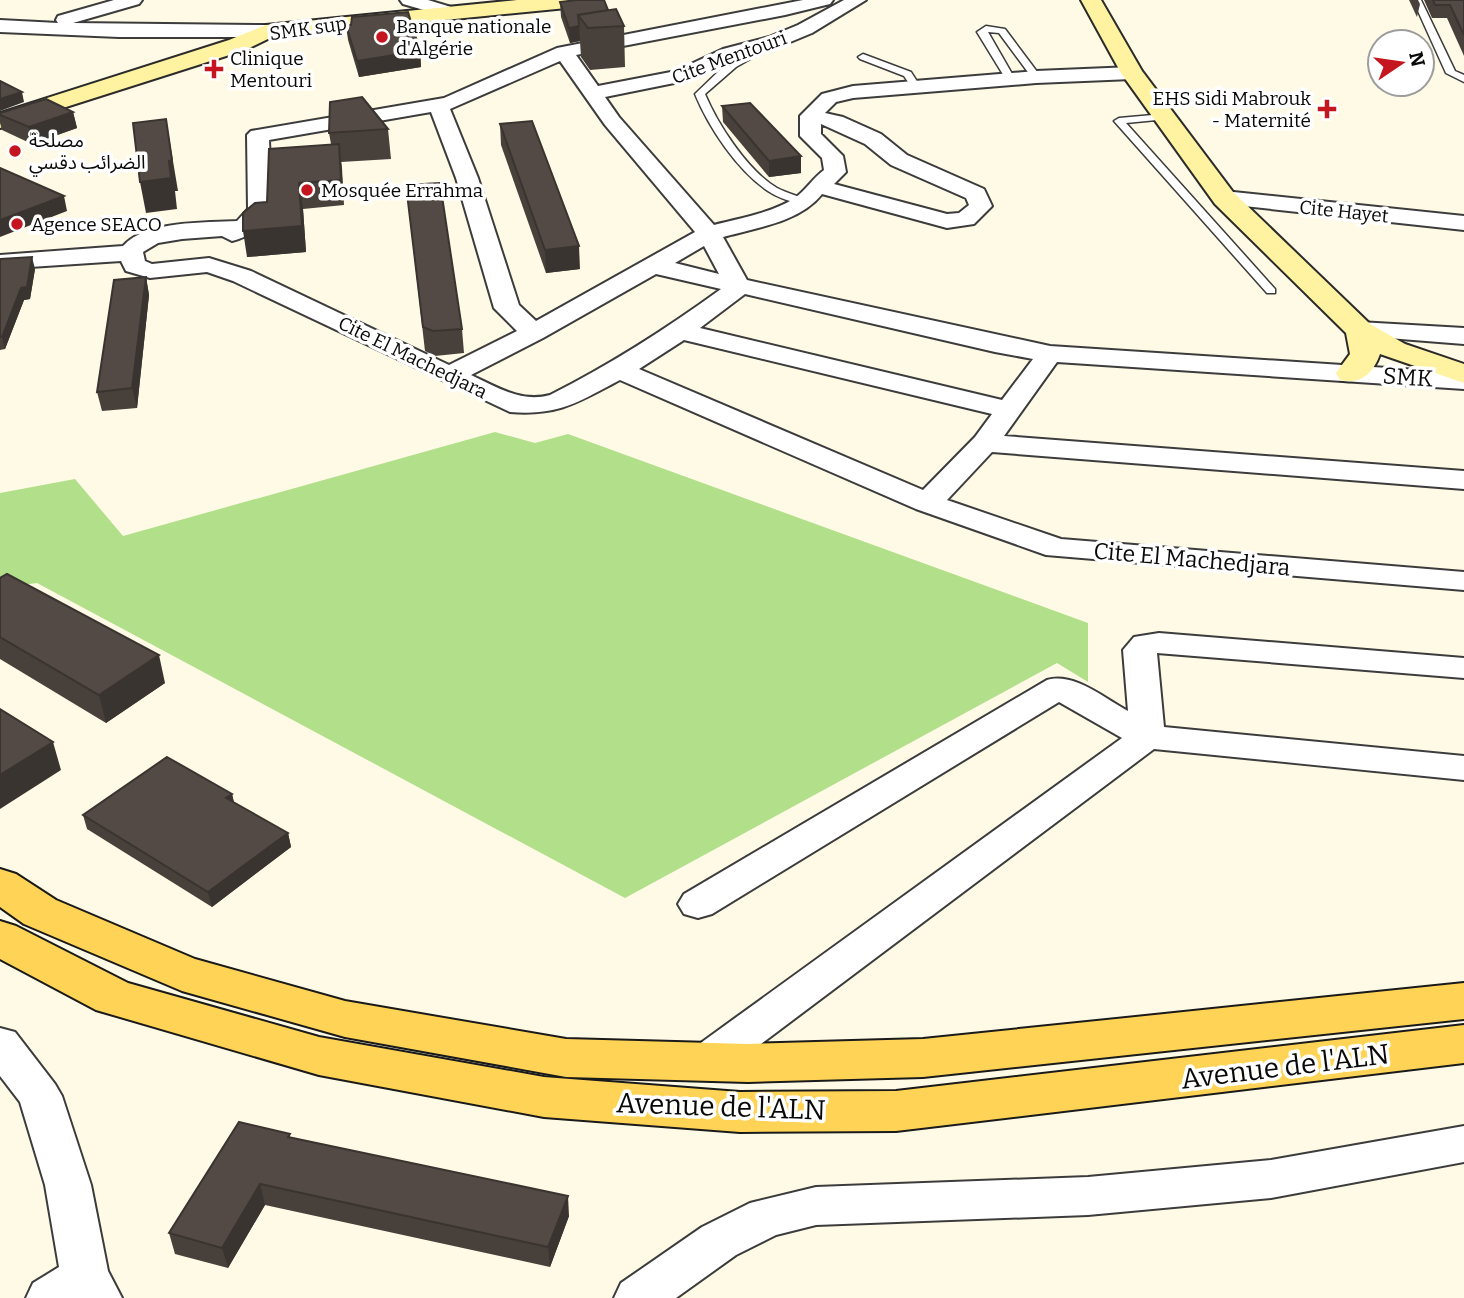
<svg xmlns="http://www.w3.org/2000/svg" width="1464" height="1298" viewBox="0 0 1464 1298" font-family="Bitter,'Noto Sans Arabic',serif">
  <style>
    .forest { fill: #b1df8a }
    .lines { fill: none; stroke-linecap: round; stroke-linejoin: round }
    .service-casing { stroke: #3c3c3c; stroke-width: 3 }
    .minor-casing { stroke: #3c3c3c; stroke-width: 4 }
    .secondary-casing { stroke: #2b2b2b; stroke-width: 4 }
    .primary-casing { stroke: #1a1a1a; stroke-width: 4 }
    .service { fill: #fff; fill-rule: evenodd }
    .minor { fill: #fff; fill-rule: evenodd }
    .secondary { fill: #fff3a1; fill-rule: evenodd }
    .primary { fill: #ffd456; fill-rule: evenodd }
    .wall { fill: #47403b }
    .shaded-wall { fill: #3a3430 }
    .building { fill: #534a45; stroke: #3a3430; stroke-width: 2 }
    .poi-dot { fill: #c51620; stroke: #fff; stroke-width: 2.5 }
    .labels { text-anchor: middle; stroke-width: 7; stroke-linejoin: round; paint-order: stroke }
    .far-poi-label { font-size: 19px; fill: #090909; stroke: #fff; text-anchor: start }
    .far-street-label { font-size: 19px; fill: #090909; stroke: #fff }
    .street-label { font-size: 23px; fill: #090909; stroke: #fff }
    .near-street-label { font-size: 28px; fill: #090909; stroke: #fff }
  </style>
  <rect width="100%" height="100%" fill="#fffae6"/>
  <path class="forest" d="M495,432l40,11 33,-9 520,189v59l-31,-19 -432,235 -588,-315 -37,5v-95l75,-14 48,57z"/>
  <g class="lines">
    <g class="service-casing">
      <g id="service">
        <path d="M1413,0h8l34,71 9,4v7l-18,-9z"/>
        <path d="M986,26l19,3 36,48 -2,2h-6l-34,-46 -11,-1 27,47 -8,2 -30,-49z"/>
        <path d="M768,42l8,2 -40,23 -31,27c13,31 43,77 72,94 10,5 21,8 31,12l1,2 -5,3c-12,-3 -26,-7 -36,-14 -31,-21 -59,-63 -73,-97l26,-25z"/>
        <path d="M863,54l48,18 9,14 -8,2 -8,-12 -44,-17 -2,-2z"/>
        <path d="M1164,114l5,3 -2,2 -41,4 149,166v4h-8l-153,-172 5,-3z"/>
      </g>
    </g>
    <g class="minor-casing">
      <g id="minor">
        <path d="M114,0h28l-3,4 -66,19 193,2 9,6 -9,6h-147l-119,-5v-12l58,3 -2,-3 2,-4z"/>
        <path d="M400,0h28l33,10 3,4 -9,5 -52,-15z"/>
        <path d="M803,0h30l-3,4 -45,11 -209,40 22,31 78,-15 47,-22 46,-12 29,-12 46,-25h22l-54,33 -29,12 -46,12 -48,23 -84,17 14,20 95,108c26,-7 58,-12 81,-27 10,-7 18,-20 29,-28l-2,-12 -22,-22v-20l22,-22 31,-8 183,-15 96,-4 10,6 -10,6 -96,4 -183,15 -17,4 -11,11 18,4 38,17 26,21 77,34 8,17 -18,18 -27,4 -125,-34c-22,28 -66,34 -99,43l24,43 303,66 414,27v16l-407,-27 -53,74 460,35v18l-472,-37 -45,48 114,39 403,33v18l-418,-35 -130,-46 -296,-129c-42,22 -61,36 -110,32l-277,-131 -26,-9 -57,6 -24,-7 -5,-10 -121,8v-14l123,-9c23,-26 82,-23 114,-25l11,-12 -1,-74 4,-4 193,-33 113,-50zM560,61l45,64 90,107 -159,89 -17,-16 -41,-127 -28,-69zM431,112l25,66 38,130 23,23 -68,34 -198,-94 -42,-13 -57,6 -7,-3 -2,-9 15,-9 24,-4 40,-3 10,5c51,-13 38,-61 37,-101zM821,124l44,20 26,21 75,33 3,7 -10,8 -12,1 -113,-30 12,-12 -3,-16 -22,-22zM704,246l15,28 -44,-11zM656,274l65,15c-55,40 -110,75 -171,106 -29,8 -53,-8 -79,-20l72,-37zM745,294l250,58 38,7 -31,41 -302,-72zM684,340l308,74 -17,23 -52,53 -284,-121z"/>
        <path d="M1224,191l240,25v14l-248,-27 -3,-5 3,-5z"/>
        <path d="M1359,322l105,6v16l-114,-9 -4,-5 4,-5z"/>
        <path d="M1159,633l305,25v20l-307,-25 7,74 300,29v24l-310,-31 -433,325 -15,5 -15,-5 -6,-12 6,-12 431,-312 -63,-36 -347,212 -14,4 -14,-4 -6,-10 6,-10 363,-214c27,-8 57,18 81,31l-5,-61 11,-13z"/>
        <path d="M0,1028l15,4 40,52 7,12 29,89 17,86 14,27h-96l7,-15 26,-16 -14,-82 -25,-83 -20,-26z"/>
        <path d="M1464,1126v36l-193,36 -183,17 -272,10 -40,10 -40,20 -60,43h-62l7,-15 81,-56 48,-24 66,-16 272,-10 183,-17z"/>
      </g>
    </g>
    <g class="secondary-casing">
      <g id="secondary">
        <path d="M517,0h80l-3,4 -7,2 -315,31 -27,13 -245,78v-15l229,-73 37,-15z"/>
        <path d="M1081,0h20l41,71 91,121 137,132 35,20 59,20v19l-84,-29c-7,20 -20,31 -40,26l-4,-7 14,-19 -4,-21 -131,-129 -94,-131z"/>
      </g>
    </g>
    <g class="primary-casing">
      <g id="primary">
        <path d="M0,869l16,5 40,26 139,59 150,42 221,38 182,5 175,-5 541,-56v36l-541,58 -175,5 -182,-5 -221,-40 -163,-46 -158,-67 -24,-17z"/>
        <path d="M0,921l16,5 112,57 191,54 225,40 196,15 156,-1 568,-66v38l-568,68 -156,1 -196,-15 -225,-42 -223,-65 -96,-51z"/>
      </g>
    </g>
    <use href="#service" class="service"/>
    <use href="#minor" class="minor"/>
    <use href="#secondary" class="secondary"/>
    <use href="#primary" class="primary"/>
  </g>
  <g class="wall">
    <path d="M1409,0h9l2,4 -3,13z"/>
    <path d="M1424,0h40v56l-17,-38h-15z"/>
    <path d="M560,2l48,8 16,16 1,41 -35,3 -9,-13 -1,-16 -10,2 -9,-26z"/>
    <path d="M346,25l74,26 1,16 -62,10 -11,-37z"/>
    <path d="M722,106l79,50v17l-32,4 -46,-55z"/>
    <path d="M73,112l4,16 -45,16 -30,-14 -2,-7v-10z"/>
    <path d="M500,124l80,145 -34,4 -45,-128z"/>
    <path d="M388,129l3,30 -50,3 3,43 -41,4 3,43 -59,5 20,-55 64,-58 -2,-11z"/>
    <path d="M406,185l56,144 2,24 -29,3 -10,-5z"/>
    <path d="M0,259l35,10 -5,30 -6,1 -19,49 -5,1z"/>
    <path d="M146,277l3,18 -12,113 -35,3 -5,-19z"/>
    <path d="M0,578l165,105 -59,40 -106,-64z"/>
    <path d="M232,794l2,8 54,31 3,14 -79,60 -125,-78 -4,-14z"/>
    <path d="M290,1134v3l279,79 -19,51 -285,-62 -37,63 -53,-14 -6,-21z"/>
  </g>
  <g class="shaded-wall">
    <path d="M579,26l1,15 -10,2 -1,-15z"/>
    <path d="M420,51l1,16 -62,10 -2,-16z"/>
    <path d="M22,92l2,10 -24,9v-12z"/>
    <path d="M73,112l4,16 -45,16 -3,-17z"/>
    <path d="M166,119l12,72h-3l2,18 -31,4 -6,-31 29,-21z"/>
    <path d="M339,144l3,24 2,37 -3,-25z"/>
    <path d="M801,156v17l-32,4v-16z"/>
    <path d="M299,183l4,26 3,43 -59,5 -4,-26z"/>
    <path d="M64,196l3,15 -67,26v-17z"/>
    <path d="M579,246l1,23 -34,4 -1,-23z"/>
    <path d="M32,257l3,12 -5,30 -6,1 -19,49 -3,-12z"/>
    <path d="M146,277l3,18 -12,113 -5,-20z"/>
    <path d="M159,655l6,28 -59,40 -7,-28z"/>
    <path d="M53,742l8,28 -61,39v-34z"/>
    <path d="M232,794l3,14 -9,-10z"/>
    <path d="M288,833l3,14 -79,60 -4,-15z"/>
    <path d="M260,1184l5,21 -37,63 -6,-20z"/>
    <path d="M568,1196l1,20 -19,51 -2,-20z"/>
  </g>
  <g class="building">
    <path d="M577,0h27l4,10 -30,5 1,11 -10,2 -9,-26z"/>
    <path d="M1433,0h31v35l-14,-30h-15z"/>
    <path d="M616,9l8,17 -36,2 -10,-13z"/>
    <path d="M408,12l12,39 -63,10 -11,-36h5l1,-8z"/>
    <path d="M0,81l22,11 -22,7z"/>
    <path d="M362,97l26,32 -59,4 1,-31z"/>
    <path d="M46,99l27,13 -44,15 -29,-12v-2z"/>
    <path d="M750,103l51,53 -32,5 -47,-55z"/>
    <path d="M166,119l6,41 -3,1 2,17 -31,4 -7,-59z"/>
    <path d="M532,121l47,125 -34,4 -45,-126z"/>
    <path d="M339,144l2,36 -42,3 3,43 -59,5v-18l12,-10 12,-1 2,-53z"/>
    <path d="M0,168l64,28 -64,24z"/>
    <path d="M440,183l22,146 -29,2 -10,-4 -17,-142z"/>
    <path d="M32,257l-5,30 -6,1 -19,49h-2v-78z"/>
    <path d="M146,277l-14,111 -35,4 17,-112z"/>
    <path d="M7,574l152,81 -60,40 -99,-58v-59z"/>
    <path d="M0,709l53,33 -53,33z"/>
    <path d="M167,757l65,37 -6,4 62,35 -80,59 -125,-77z"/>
    <path d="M239,1122l51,12 -2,3 280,59 -20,51 -288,-63 -38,64 -53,-15z"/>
  </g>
  <g class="poi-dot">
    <circle cx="382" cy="37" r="7"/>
    <path d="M210.5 58.5h7v7h7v7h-7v7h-7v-7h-7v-7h7z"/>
    <path d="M1323.5 98.5h7v7h7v7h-7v7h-7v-7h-7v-7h7z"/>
    <circle cx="15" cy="151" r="7"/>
    <circle cx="307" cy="190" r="7"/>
    <circle cx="17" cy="224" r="7"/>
  </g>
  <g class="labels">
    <g class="far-poi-label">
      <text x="396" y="33">Banque nationale<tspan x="396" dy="22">d'Algérie</tspan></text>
      <text x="230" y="65">Clinique<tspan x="230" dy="22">Mentouri</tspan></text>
      <text x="1311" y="105" text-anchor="end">EHS Sidi Mabrouk<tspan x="1311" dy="22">- Maternité</tspan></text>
      <text x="29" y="147">مصلحة<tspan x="29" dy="22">الضرائب دقسي</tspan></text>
      <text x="321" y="197">Mosquée Errahma</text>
      <text x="31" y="231">Agence SEACO</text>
    </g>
    <g class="far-street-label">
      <text transform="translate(308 28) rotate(-8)" y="7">SMK sup</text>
      <text transform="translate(729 57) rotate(-20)" y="7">Cite Mentouri</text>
      <text transform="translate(1344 211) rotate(6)" y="7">Cite Hayet</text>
      <text transform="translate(413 357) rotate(26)" y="7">Cite El Machedjara</text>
    </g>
    <g class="street-label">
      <text transform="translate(1408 377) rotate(4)" y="8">SMK</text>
      <text transform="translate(1192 559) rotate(5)" y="8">Cite El Machedjara</text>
    </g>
    <g class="near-street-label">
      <text transform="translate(1285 1066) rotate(-7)" y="10">Avenue de l'ALN</text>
      <text transform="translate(721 1106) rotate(2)" y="10">Avenue de l'ALN</text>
    </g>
  </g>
  <g transform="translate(1401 63) rotate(77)"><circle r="33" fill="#ffffff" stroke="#9d9d9d" stroke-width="2"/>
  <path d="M0-5L12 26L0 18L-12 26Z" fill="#c51620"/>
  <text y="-10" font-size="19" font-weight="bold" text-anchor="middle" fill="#090909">N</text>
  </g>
</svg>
